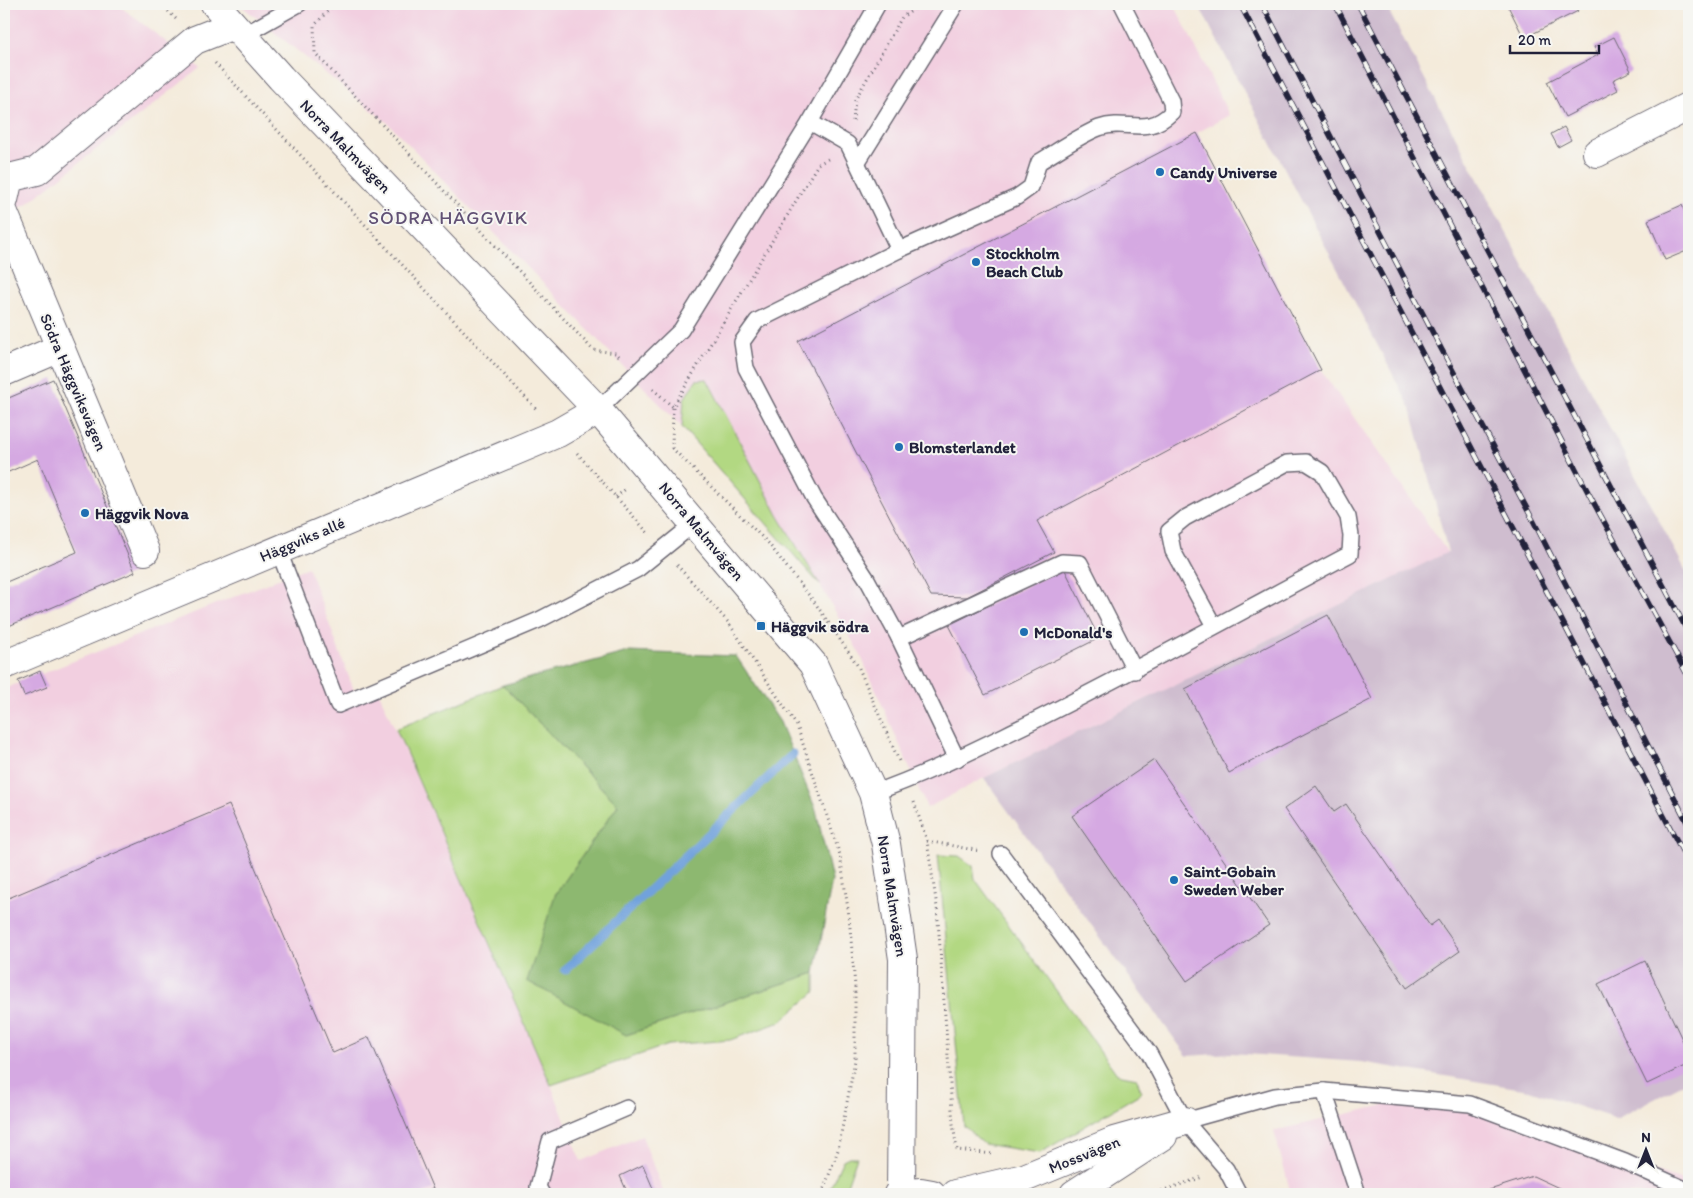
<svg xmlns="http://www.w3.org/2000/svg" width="1693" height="1198" viewBox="0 0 1693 1198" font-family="Itim,sans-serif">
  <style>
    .built { fill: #f2cfe0 }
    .industrial { fill: #cfbdcf }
    .green { fill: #b2d882; stroke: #6a7d5e }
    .forest { fill: #8db870; stroke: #586d56 }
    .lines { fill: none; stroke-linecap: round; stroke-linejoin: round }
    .stream { stroke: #71a2dc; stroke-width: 9 }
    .building { fill: #d5a9e2 }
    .lane-casing { stroke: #6c6873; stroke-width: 18 }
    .street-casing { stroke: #6c6873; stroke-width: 30 }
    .path { stroke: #6c6873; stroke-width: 3; stroke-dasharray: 1 4; stroke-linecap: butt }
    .lane { stroke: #fff; stroke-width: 15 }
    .street { stroke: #fff; stroke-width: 28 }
    .rail-casing { stroke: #22223b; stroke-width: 5.5 }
    .rail { stroke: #f6f6f2; stroke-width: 4; stroke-dasharray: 11; stroke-linecap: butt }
    .poi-dot { fill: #1f6fb2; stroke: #f6f6f2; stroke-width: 2 }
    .labels { text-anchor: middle; stroke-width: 4; stroke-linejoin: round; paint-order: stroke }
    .street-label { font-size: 16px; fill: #22223b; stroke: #f6f6f2 }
    .poi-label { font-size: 16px; font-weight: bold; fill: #22223b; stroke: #f6f6f2; text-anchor: start }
    .quarter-label { font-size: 19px; letter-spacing: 1px; fill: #615175; stroke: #f6f6f2 }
  </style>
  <rect width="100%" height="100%" fill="#f6f6f2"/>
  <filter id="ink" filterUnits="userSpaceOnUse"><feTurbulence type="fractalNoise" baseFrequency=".02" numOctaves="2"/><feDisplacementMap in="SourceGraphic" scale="10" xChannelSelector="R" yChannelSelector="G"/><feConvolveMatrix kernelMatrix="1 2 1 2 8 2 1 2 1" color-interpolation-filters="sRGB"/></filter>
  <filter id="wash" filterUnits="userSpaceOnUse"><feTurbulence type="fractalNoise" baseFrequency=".0096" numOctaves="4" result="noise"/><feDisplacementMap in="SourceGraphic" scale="20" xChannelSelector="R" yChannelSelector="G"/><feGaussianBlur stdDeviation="1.12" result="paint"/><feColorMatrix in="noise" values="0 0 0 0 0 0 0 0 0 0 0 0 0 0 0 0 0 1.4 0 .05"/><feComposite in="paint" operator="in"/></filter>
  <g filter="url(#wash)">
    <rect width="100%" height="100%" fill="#f4ebdb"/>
    <g class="built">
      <path d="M4,4h113l83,64 -172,135 -24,12z"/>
      <path d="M239,4h935l55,111 -32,18 124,237 127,183 -464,225 -57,30 -67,-154 -40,-69 -138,-158 -293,-303z"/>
      <path d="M308,567l48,129 21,-8 174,397 30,76 61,-25 22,58h-660v-505z"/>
      <path d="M1394,1103l75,7 220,73v11h-398l-17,-63z"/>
    </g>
    <path class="industrial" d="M1198,4h187l304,573v504l-73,38 -87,-29 -168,-28 -130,-9 -44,3 -203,-278 464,-226 -37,-143z"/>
    <g class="green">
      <path d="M707,379l71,136 42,70 -138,-158 2,-28 12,-19z"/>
      <path d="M503,685l115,120 -63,90 71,140 189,-62v19l-35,30 -50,18 -62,5 -117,40 -155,-356z"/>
      <path d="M938,855l21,1 14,10 2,13 142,195 20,4 4,15 -101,60 -56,-9 -20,-18z"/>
      <path d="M849,1157h8l-13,37h-17l16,-34z"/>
    </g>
    <path class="forest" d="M628,652l108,4 44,66 36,88 16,70 -17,93 -189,62 -99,-54 28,-86 63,-90 -115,-120z"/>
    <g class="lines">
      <path class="stream" d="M565,970l228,-216"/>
    </g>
    <g id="blocks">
      <g class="building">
        <path d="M1507,4h66l5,7 -54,27z"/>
        <path d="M1614,37l17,34 -18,9 5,10 -53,27 -18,-35 51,-27 -4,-8z"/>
        <path d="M1564,127l7,13 -13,7 -7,-13z"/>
        <path d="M1197,133l124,237 -284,151 17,31 -87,45 -36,-1 -133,-255z"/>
        <path d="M1682,205l7,17v28l-24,10 -17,-40z"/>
        <path d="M53,379l82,193 -131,56v-45l73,-31 -39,-93 -34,15v-74z"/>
        <path d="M1064,568l35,70 -114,57 -36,-70z"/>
        <path d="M1328,615l44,84 -143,74 -44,-84z"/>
        <path d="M40,671l7,16 -23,9 -6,-15z"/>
        <path d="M1154,760l115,165 -82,56 -115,-165z"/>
        <path d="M1316,786l18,26 12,-8 84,122 8,-6 22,31 -53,37 -123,-179z"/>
        <path d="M229,805l104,248 36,-16 64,152 -12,5h-417v-294z"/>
        <path d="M1645,961l44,93v10l-42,20 -49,-100z"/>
        <path d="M643,1165l12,28 -27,1 -8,-18z"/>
        <path d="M1533,1176l39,18h-95z"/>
      </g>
    </g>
  </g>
  <g filter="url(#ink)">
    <use href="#blocks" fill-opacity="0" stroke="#6c6873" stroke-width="1"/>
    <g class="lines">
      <g class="lane-casing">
        <g id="lane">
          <path d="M242,36l57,-32"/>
          <path d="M810,122l38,22 51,106 -142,71 -15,21 4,26 68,130 53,81 32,59 58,121"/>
          <path d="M857,163l99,-159"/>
          <path d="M899,250l118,-53 14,-10 8,-25c17,-10 43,-28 60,-34 29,-10 47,10 73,-16l-1,-11 -49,-97"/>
          <path d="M598,410l83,-80 129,-208 68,-118"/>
          <path d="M278,549l60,156 201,-85 99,-51 57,-46"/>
          <path d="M899,638l163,-76 18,1 55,108"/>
          <path d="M873,793c55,-19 107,-46 159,-71 107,-53 212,-112 318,-168l1,-18 -3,-19 -26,-45 -16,-10 -19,1 -102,55 -16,13 4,20 41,75"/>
          <path d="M1001,854l148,199 36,68 41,48 13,25"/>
          <path d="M1324,1091l34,103"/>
          <path d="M1185,1121l90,-25 49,-5 146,13 155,58 64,29"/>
          <path d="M542,1194l-4,-7 12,-46 77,-33"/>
        </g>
      </g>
      <g class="street-casing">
        <g id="street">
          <path d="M215,4l66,74 317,332 215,254 60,129 13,51 17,115 -2,234"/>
          <path d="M1597,153l92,-47"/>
          <path d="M4,200l5,-22 28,-7 158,-131 38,-15"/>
          <path d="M4,213l141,338"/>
          <path d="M4,372l56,-24"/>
          <path d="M4,665l554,-232 40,-23"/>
          <path d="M898,1194l23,-2 11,2"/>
          <path d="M955,1194l69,-16 90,-37 71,-20"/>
          <path d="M1074,1194l89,-58"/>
        </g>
      </g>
      <g class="path">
        <path d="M161,4l15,15"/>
        <path d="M334,4l-20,22 1,27 278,297 23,3 4,4"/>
        <path d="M215,63l322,347"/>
        <path d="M853,121l2,-21 47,-83 11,-7 4,-6"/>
        <path d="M828,159l-10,5 -145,243 -1,41 96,95 47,60 43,63 41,95"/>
        <path d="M653,389l20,18"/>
        <path d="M577,453l71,80"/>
        <path d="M616,497l11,-9"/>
        <path d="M677,565l51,57 69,104 43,129 9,61 6,70v74l-17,90 -16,44"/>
        <path d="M914,802l13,39 10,66 16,217 4,26 36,4"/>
        <path d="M927,841l53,10"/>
        <path d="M1152,1194l51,-17"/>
      </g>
      <use href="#lane" class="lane"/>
      <use href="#street" class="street"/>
      <g class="rail-casing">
        <g id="rail">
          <path d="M1240,4l449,860"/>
          <path d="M1262,4l174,335 98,183 155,304"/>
          <path d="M1335,4l254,490 100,184"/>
          <path d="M1358,4l331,630"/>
        </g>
      </g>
      <use href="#rail" class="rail"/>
    </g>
  </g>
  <g class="poi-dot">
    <circle cx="1160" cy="172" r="5"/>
    <circle cx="976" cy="262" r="5"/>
    <circle cx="899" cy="447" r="5"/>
    <circle cx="85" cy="513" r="5"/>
    <rect x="756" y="621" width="10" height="10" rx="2.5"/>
    <circle cx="1024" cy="632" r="5"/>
    <circle cx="1174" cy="880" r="5"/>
  </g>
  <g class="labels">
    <g class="street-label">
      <text transform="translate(346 146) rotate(46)" y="6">Norra Malmvägen</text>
      <text transform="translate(74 382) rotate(67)" y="6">Södra Häggviksvägen</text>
      <text transform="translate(702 531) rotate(50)" y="6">Norra Malmvägen</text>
      <text transform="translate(302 539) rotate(-23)" y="6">Häggviks allé</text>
      <text transform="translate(893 896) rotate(81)" y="6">Norra Malmvägen</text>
      <text transform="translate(1084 1154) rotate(-22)" y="6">Mossvägen</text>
    </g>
    <g class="poi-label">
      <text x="1170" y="178">Candy Universe</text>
      <text x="986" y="259">Stockholm<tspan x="986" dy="18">Beach Club</tspan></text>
      <text x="909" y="453">Blomsterlandet</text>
      <text x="95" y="519">Häggvik Nova</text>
      <text x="771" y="632">Häggvik södra</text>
      <text x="1034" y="638">McDonald's</text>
      <text x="1184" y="877">Saint-Gobain<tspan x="1184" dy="18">Sweden Weber</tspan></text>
    </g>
    <g class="quarter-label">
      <text x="448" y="224">SÖDRA HÄGGVIK</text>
    </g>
  </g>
  <rect width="1693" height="1198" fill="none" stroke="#f6f6f2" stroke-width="20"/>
  <g transform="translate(1646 1150)" stroke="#f6f6f2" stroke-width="4" paint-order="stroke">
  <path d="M0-4L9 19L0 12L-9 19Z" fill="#22223b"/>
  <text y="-8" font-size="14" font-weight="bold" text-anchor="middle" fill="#22223b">N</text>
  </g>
  <path d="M1510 45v8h89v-8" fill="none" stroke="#22223b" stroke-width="2.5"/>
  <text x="1518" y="45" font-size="15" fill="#22223b" stroke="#f6f6f2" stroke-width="4" paint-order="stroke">20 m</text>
</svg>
